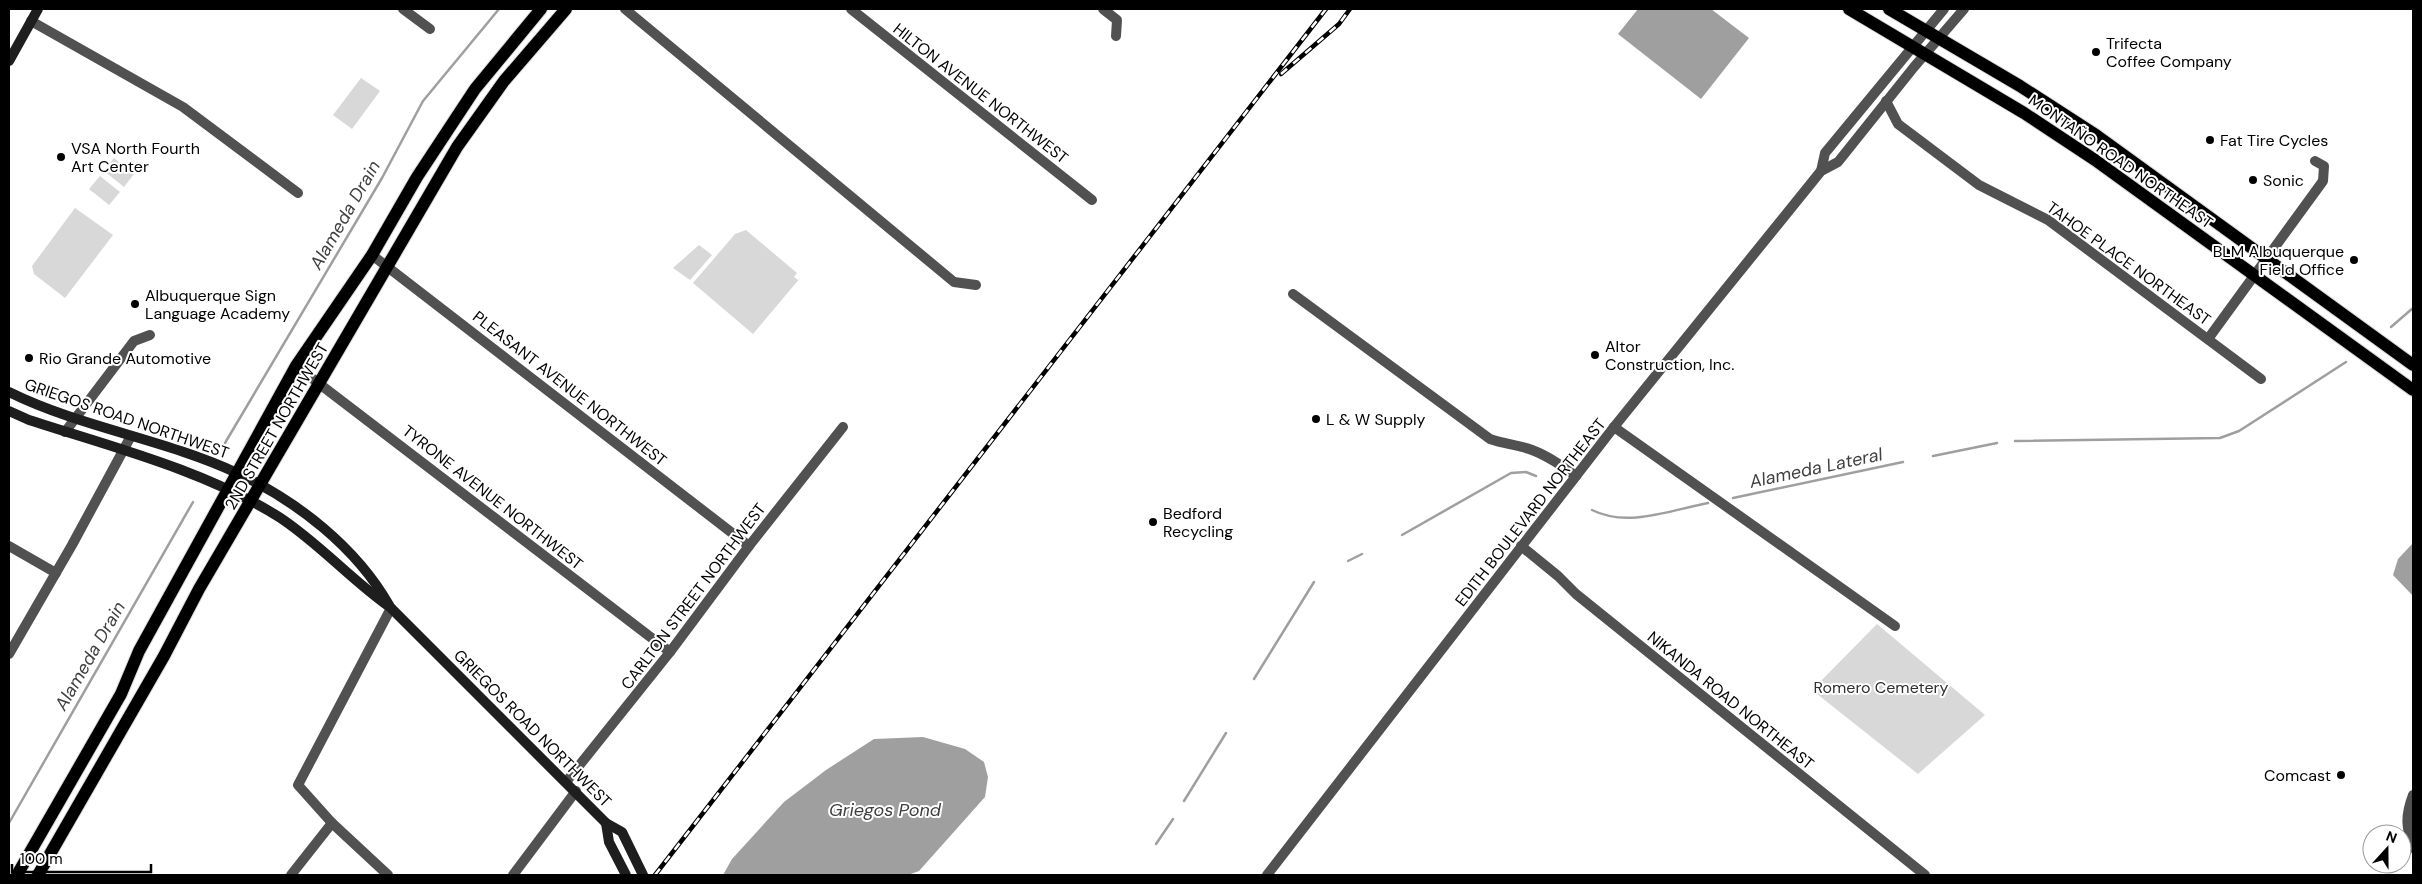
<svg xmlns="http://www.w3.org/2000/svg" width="2422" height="884" viewBox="0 0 2422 884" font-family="'DM Sans',sans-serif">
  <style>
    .green { fill: #d8d8d8 }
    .water { fill: #9f9f9f }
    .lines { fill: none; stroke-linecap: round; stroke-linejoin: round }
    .stream { stroke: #9f9f9f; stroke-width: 2.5 }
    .primary-casing { stroke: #dbdbdb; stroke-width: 14 }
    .minor { stroke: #515151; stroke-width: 10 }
    .tertiary { stroke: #515151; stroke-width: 10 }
    .secondary { stroke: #1e1e1e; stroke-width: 10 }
    .primary { stroke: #000; stroke-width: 12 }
    .rail-casing { stroke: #000; stroke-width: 4.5 }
    .rail { stroke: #fff; stroke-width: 2.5; stroke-dasharray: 8; stroke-linecap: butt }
    .poi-dot { fill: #000; stroke: #fff; stroke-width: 2 }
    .labels { text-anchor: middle; stroke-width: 4; stroke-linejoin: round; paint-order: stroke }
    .poi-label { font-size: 16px; fill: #000; stroke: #fff; text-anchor: start }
    .street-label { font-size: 16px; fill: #000; stroke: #fff }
    .park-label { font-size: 16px; fill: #2f2f2f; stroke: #fff }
    .water-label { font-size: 18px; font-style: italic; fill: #404040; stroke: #fff }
  </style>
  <rect width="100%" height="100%" fill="#fff"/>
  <g class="green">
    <path d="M361,78l19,13 -28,38 -19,-14z"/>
    <path d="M114,158l20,16 -10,13 -20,-16z"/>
    <path d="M100,176l20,16 -11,13 -20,-16z"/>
    <path d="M75,208l38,27 -48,63 -31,-24 -2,-8z"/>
    <path d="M746,230l51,43 -3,4 4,3 3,-3 -48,57 -60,-51 42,-49z"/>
    <path d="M699,245l13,10 -22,25 -17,-12z"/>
    <path d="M1877,624l108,91 -67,59 -106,-84z"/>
  </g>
  <g class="water">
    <path d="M1638,9h73l38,29 -48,61 -83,-65z"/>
    <path d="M2413,543v53l-20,-21 5,-16z"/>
    <path d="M923,737l42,12 19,13 4,15 -3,20 -66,74 -11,4h-185l9,-16 52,-57 42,-32 48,-31z"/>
  </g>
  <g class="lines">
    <g class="stream">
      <path d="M2391,327l22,-19"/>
      <path d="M2015,441l205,-3 19,-7 107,-69"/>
      <path d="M225,443l157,-265 41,-77 76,-92"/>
      <path d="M1933,456l64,-13"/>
      <path d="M1733,498l170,-36"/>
      <path d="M1592,510c36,18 79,0 116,-7"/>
      <path d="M1402,535l109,-62 15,-1 10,4"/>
      <path d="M1348,561l14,-7"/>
      <path d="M1254,679l60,-97"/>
      <path d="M1184,801l42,-68"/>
      <path d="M9,823l184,-321"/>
      <path d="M1156,844l17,-25"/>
    </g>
    <g class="primary-casing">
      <g id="primary">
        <path d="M1849,9l175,104 71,47 318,230"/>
        <path d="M1889,9l131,77 76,49 317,230"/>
        <path d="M17,875l104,-181 18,-43 157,-285 76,-111 45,-78 58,-88 66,-80"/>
        <path d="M38,875l126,-219 35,-67 258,-442 47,-66 62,-72"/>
      </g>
    </g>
    <g class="minor">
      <path d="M403,9l27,20"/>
      <path d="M625,9l329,273 22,3"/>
      <path d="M851,9l241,191"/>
      <path d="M1103,9l14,11 -1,16"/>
      <path d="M31,21l152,86 115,86"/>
      <path d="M1886,101l12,23 81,61 69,35 213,159"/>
      <path d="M372,255l377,291"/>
      <path d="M1293,294l197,145c14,5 29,6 42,11 16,6 30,16 44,26"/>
      <path d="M2208,339l115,-158 1,-15 -9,-5"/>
      <path d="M296,366l374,286"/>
      <path d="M1614,427l281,199"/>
      <path d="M65,432l69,-91 16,-6"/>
      <path d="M9,546l47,27"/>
      <path d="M1521,546l37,30 18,18 349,281"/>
      <path d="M9,654l63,-109 59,-109"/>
      <path d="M566,782l104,-130 79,-106 94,-119"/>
      <path d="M2413,795c-8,21 -7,32 0,53"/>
      <path d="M291,875l41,-52"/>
      <path d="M388,875l-56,-52 -34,-38 93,-177"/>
      <path d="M513,875l63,-84"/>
    </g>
    <g class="tertiary">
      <path d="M1821,171l4,-18 119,-144"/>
      <path d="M1267,875l347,-448 207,-256 17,-9 76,-95 50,-58"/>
    </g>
    <g class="secondary">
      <path d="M9,61l29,-52"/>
      <path d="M9,392c73,36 155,47 228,81 60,28 119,74 152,132"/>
      <path d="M9,411l20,9c83,27 175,50 250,97 40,26 72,63 112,91l215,215 16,9 21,43"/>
      <path d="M606,823l3,19 17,33"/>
    </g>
    <use href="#primary" class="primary"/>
    <g class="rail-casing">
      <g id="rail">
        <path d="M1281,74l58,-50 11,-15"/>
        <path d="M655,875l671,-866"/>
      </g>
    </g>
    <use href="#rail" class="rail"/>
  </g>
  <g class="poi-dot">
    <circle cx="2096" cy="52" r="5"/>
    <circle cx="2210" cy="140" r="5"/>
    <circle cx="61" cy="157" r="5"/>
    <circle cx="2253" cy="180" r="5"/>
    <circle cx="2354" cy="260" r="5"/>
    <circle cx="135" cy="304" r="5"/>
    <circle cx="1595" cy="355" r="5"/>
    <circle cx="29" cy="358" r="5"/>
    <circle cx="1316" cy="419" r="5"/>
    <circle cx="1153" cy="522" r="5"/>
    <circle cx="2341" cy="775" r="5"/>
  </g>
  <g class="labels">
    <g class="poi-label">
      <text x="2106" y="49">Trifecta<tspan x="2106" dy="18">Coffee Company</tspan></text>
      <text x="2220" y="146">Fat Tire Cycles</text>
      <text x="71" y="154">VSA North Fourth<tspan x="71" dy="18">Art Center</tspan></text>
      <text x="2263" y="186">Sonic</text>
      <text x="2344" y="257" text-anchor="end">BLM Albuquerque<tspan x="2344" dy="18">Field Office</tspan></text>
      <text x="145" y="301">Albuquerque Sign<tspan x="145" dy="18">Language Academy</tspan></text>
      <text x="1605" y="352">Altor<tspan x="1605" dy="18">Construction, Inc.</tspan></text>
      <text x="39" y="364">Rio Grande Automotive</text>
      <text x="1326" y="425">L &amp; W Supply</text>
      <text x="1163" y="519">Bedford<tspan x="1163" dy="18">Recycling</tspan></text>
      <text x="2331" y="781" text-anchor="end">Comcast</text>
    </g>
    <g class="street-label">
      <text transform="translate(981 93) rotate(38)" y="6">HILTON AVENUE NORTHWEST</text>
      <text transform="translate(2121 161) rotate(35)" y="6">MONTAÑO ROAD NORTHEAST</text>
      <text transform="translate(2129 263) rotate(36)" y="6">TAHOE PLACE NORTHEAST</text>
      <text transform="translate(570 388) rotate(38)" y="6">PLEASANT AVENUE NORTHWEST</text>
      <text transform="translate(127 418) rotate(19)" y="6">GRIEGOS ROAD NORTHWEST</text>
      <text transform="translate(276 426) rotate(-60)" y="6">2ND STREET NORTHWEST</text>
      <text transform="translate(493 497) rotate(38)" y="6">TYRONE AVENUE NORTHWEST</text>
      <text transform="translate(1530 512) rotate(-52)" y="6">EDITH BOULEVARD NORTHEAST</text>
      <text transform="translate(693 596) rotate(-53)" y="6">CARLTON STREET NORTHWEST</text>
      <text transform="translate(1731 700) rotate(39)" y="6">NIKANDA ROAD NORTHEAST</text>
      <text transform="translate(533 728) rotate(45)" y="6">GRIEGOS ROAD NORTHWEST</text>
    </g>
    <g class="park-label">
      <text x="1881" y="693">Romero Cemetery</text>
    </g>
    <g class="water-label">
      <text transform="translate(345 215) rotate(-60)" y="6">Alameda Drain</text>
      <text transform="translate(1816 468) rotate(-12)" y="6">Alameda Lateral</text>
      <text transform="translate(90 656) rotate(-60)" y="6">Alameda Drain</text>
      <text x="885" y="816">Griegos Pond</text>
    </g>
  </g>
  <rect width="2422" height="884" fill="none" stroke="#000000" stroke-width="20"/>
  <g transform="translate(2387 849) rotate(21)"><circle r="24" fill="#ffffff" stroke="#999999"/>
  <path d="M0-4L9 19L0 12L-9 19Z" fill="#000000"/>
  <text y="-8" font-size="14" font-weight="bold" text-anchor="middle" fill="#000000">N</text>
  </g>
  <path d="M12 864v8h139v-8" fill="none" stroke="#000000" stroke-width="2.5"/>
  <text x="20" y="864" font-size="15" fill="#000000" stroke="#ffffff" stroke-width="4" paint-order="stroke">100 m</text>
</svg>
